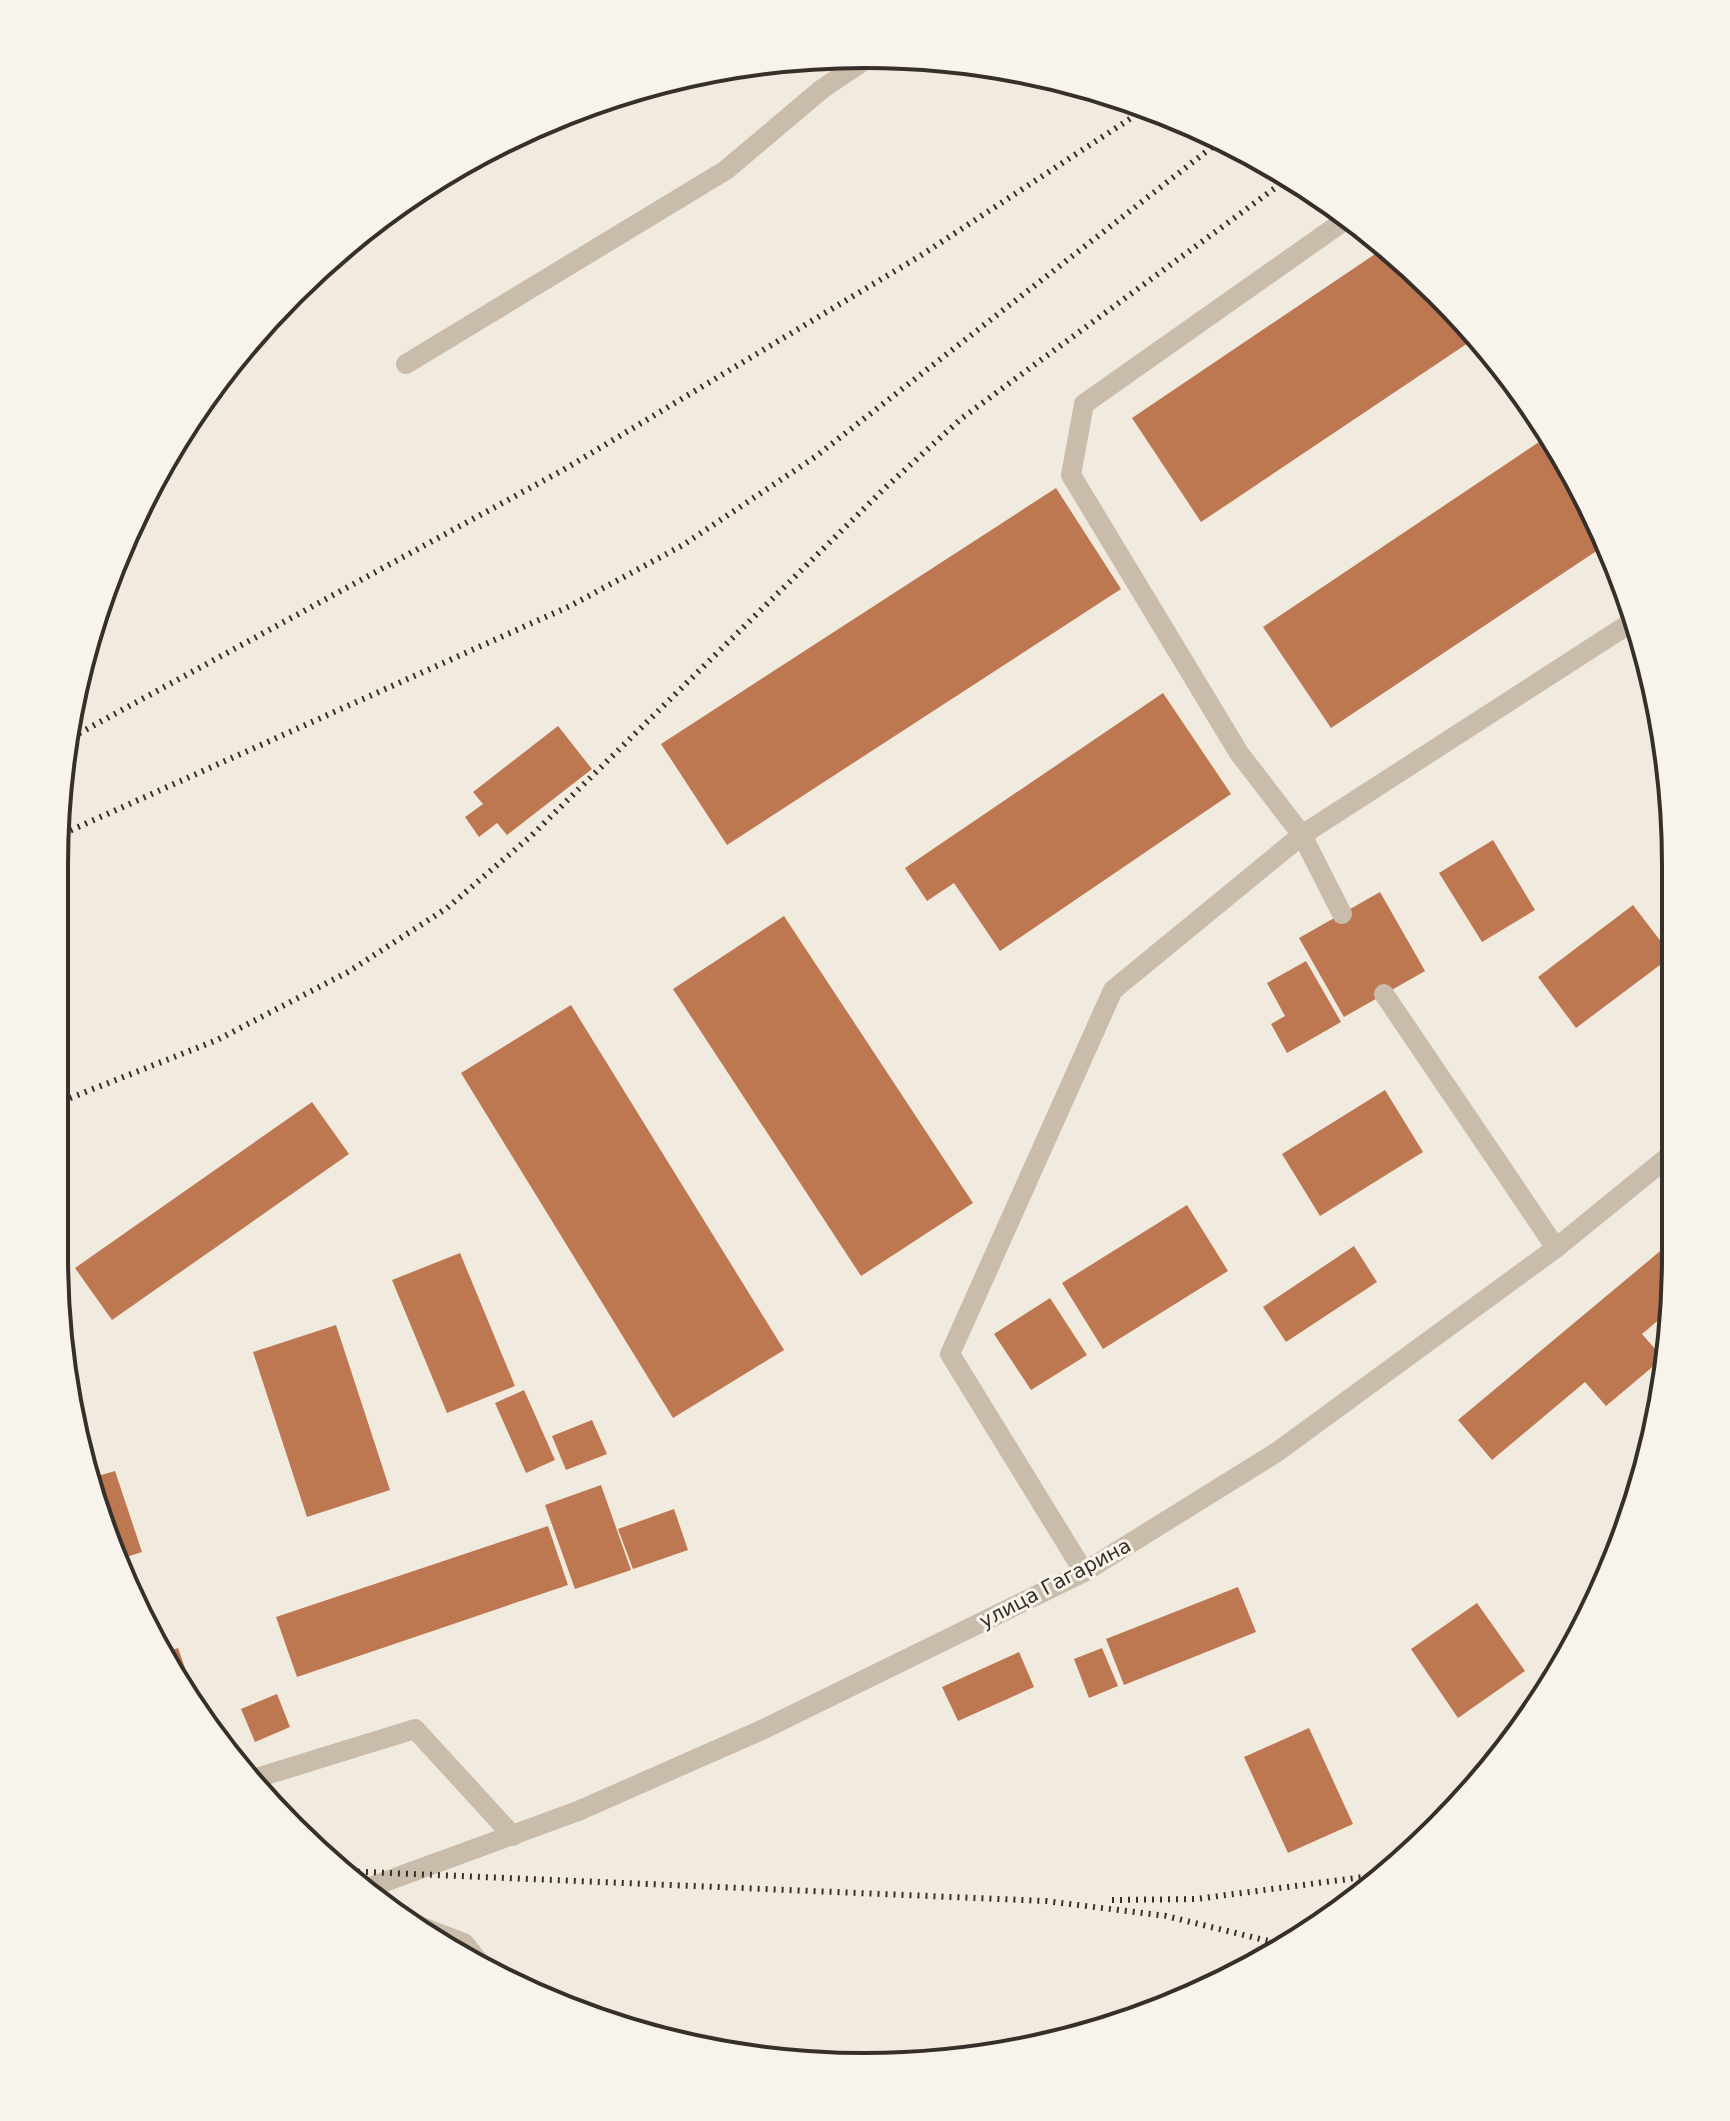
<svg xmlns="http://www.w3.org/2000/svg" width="1730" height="2121" viewBox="0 0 1730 2121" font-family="'DejaVu Sans',sans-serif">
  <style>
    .building { fill: #bd7751 }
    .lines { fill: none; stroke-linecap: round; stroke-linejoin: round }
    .service { stroke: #c9bcab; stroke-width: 20 }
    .minor { stroke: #c9bcab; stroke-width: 20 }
    .tertiary { stroke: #c9bcab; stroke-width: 20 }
    .rail { stroke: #37302a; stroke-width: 6; stroke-dasharray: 2 6; stroke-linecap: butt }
    .labels { text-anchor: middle; stroke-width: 6; stroke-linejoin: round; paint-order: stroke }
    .street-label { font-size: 20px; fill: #37302a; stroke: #f9f4eb }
    .rim { fill: none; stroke: #37302a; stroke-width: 4 }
  </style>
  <rect width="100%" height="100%" fill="#f1ebdf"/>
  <g class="building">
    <path d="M1387,246l90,91 -276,185 -69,-104z"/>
    <path d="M1548,436l45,71 14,37 -276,184 -68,-101z"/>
    <path d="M1056,488l65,101 -394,256 -66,-101z"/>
    <path d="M1163,693l68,101 -231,157 -46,-68 -27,18 -22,-33z"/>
    <path d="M558,726l34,43 -85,66 -10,-12 -18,14 -14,-20 18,-13 -10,-12z"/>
    <path d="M1493,840l42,70 -53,32 -43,-69z"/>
    <path d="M1380,892l45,79 -81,46 -45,-79z"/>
    <path d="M1633,905l39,51 -96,72 -38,-51z"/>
    <path d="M784,916l189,287 -112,73 -188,-287z"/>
    <path d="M1306,961l35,61 -54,31 -16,-29 14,-8 -18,-33z"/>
    <path d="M571,1005l213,345 -111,68 -212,-345z"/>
    <path d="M1385,1090l38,62 -103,64 -38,-62z"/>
    <path d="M312,1102l37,52 -237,166 -37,-52z"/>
    <path d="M1187,1205l41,66 -125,78 -41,-66z"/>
    <path d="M1671,1242l3,4v61l-32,27 21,24 -57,48 -21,-24 -93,78 -34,-40z"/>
    <path d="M1354,1246l23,36 -91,60 -23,-35z"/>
    <path d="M460,1253l55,133 -68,27 -55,-133z"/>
    <path d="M1050,1298l37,57 -56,35 -37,-56z"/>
    <path d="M336,1325l54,165 -83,27 -54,-165z"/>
    <path d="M524,1390l31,70 -29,13 -31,-70z"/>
    <path d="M592,1420l15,34 -41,16 -14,-34z"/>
    <path d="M115,1471l27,81 -22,7 -26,-63 3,-1 -6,-17z"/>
    <path d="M601,1485l30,85 -56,19 -30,-84z"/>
    <path d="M674,1509l14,41 -55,19 -15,-40z"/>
    <path d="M548,1526l20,59 -271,92 -21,-60z"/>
    <path d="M1238,1587l18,45 -132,53 -18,-46z"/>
    <path d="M1477,1603l48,68 -67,47 -47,-69z"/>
    <path d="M178,1648l21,60h-1l-39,-54z"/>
    <path d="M1102,1648l16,38 -29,12 -15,-39z"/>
    <path d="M1019,1652l15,35 -76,34 -16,-34z"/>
    <path d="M277,1694l13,33 -35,15 -14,-33z"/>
    <path d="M1309,1728l44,96 -65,29 -44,-96z"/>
  </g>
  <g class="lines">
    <g class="service">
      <path d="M406,364l320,-194 96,-81 46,-31"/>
      <path d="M1342,914l-40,-79 -63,-82 -168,-278 13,-71 264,-186"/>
      <path d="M1384,994l172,254"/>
      <path d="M1084,1572l-134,-218 163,-364 189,-155 333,-215"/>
      <path d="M253,1779l162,-50 98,107"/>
    </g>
    <path class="minor" d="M401,1919l63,24 15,19"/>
    <path class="tertiary" d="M365,1889l213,-78 186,-82 320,-157 193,-120 279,-204 118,-96"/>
    <g class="rail">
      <path d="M65,741l498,-271 357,-214 228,-149"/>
      <path d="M56,837l514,-231 113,-61 132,-88 406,-317"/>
      <path d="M55,1104l162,-64 131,-68 99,-64 84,-72 355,-349 76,-69 328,-241"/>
      <path d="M342,1871l704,30 120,15 119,29"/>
      <path d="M1112,1900l84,-1 190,-25"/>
    </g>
  </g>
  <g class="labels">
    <g class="street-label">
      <text transform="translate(1055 1583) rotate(-28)" y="7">улица Гагарина</text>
    </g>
  </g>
  <path d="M0 0H1730V2121H0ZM865 68H865A797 797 0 0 1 1662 865V1256A797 797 0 0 1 865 2053H865A797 797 0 0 1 68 1256V865A797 797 0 0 1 865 68Z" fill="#f9f4eb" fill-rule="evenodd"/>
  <path class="rim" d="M865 68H865A797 797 0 0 1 1662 865V1256A797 797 0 0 1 865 2053H865A797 797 0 0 1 68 1256V865A797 797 0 0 1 865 68Z"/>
</svg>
